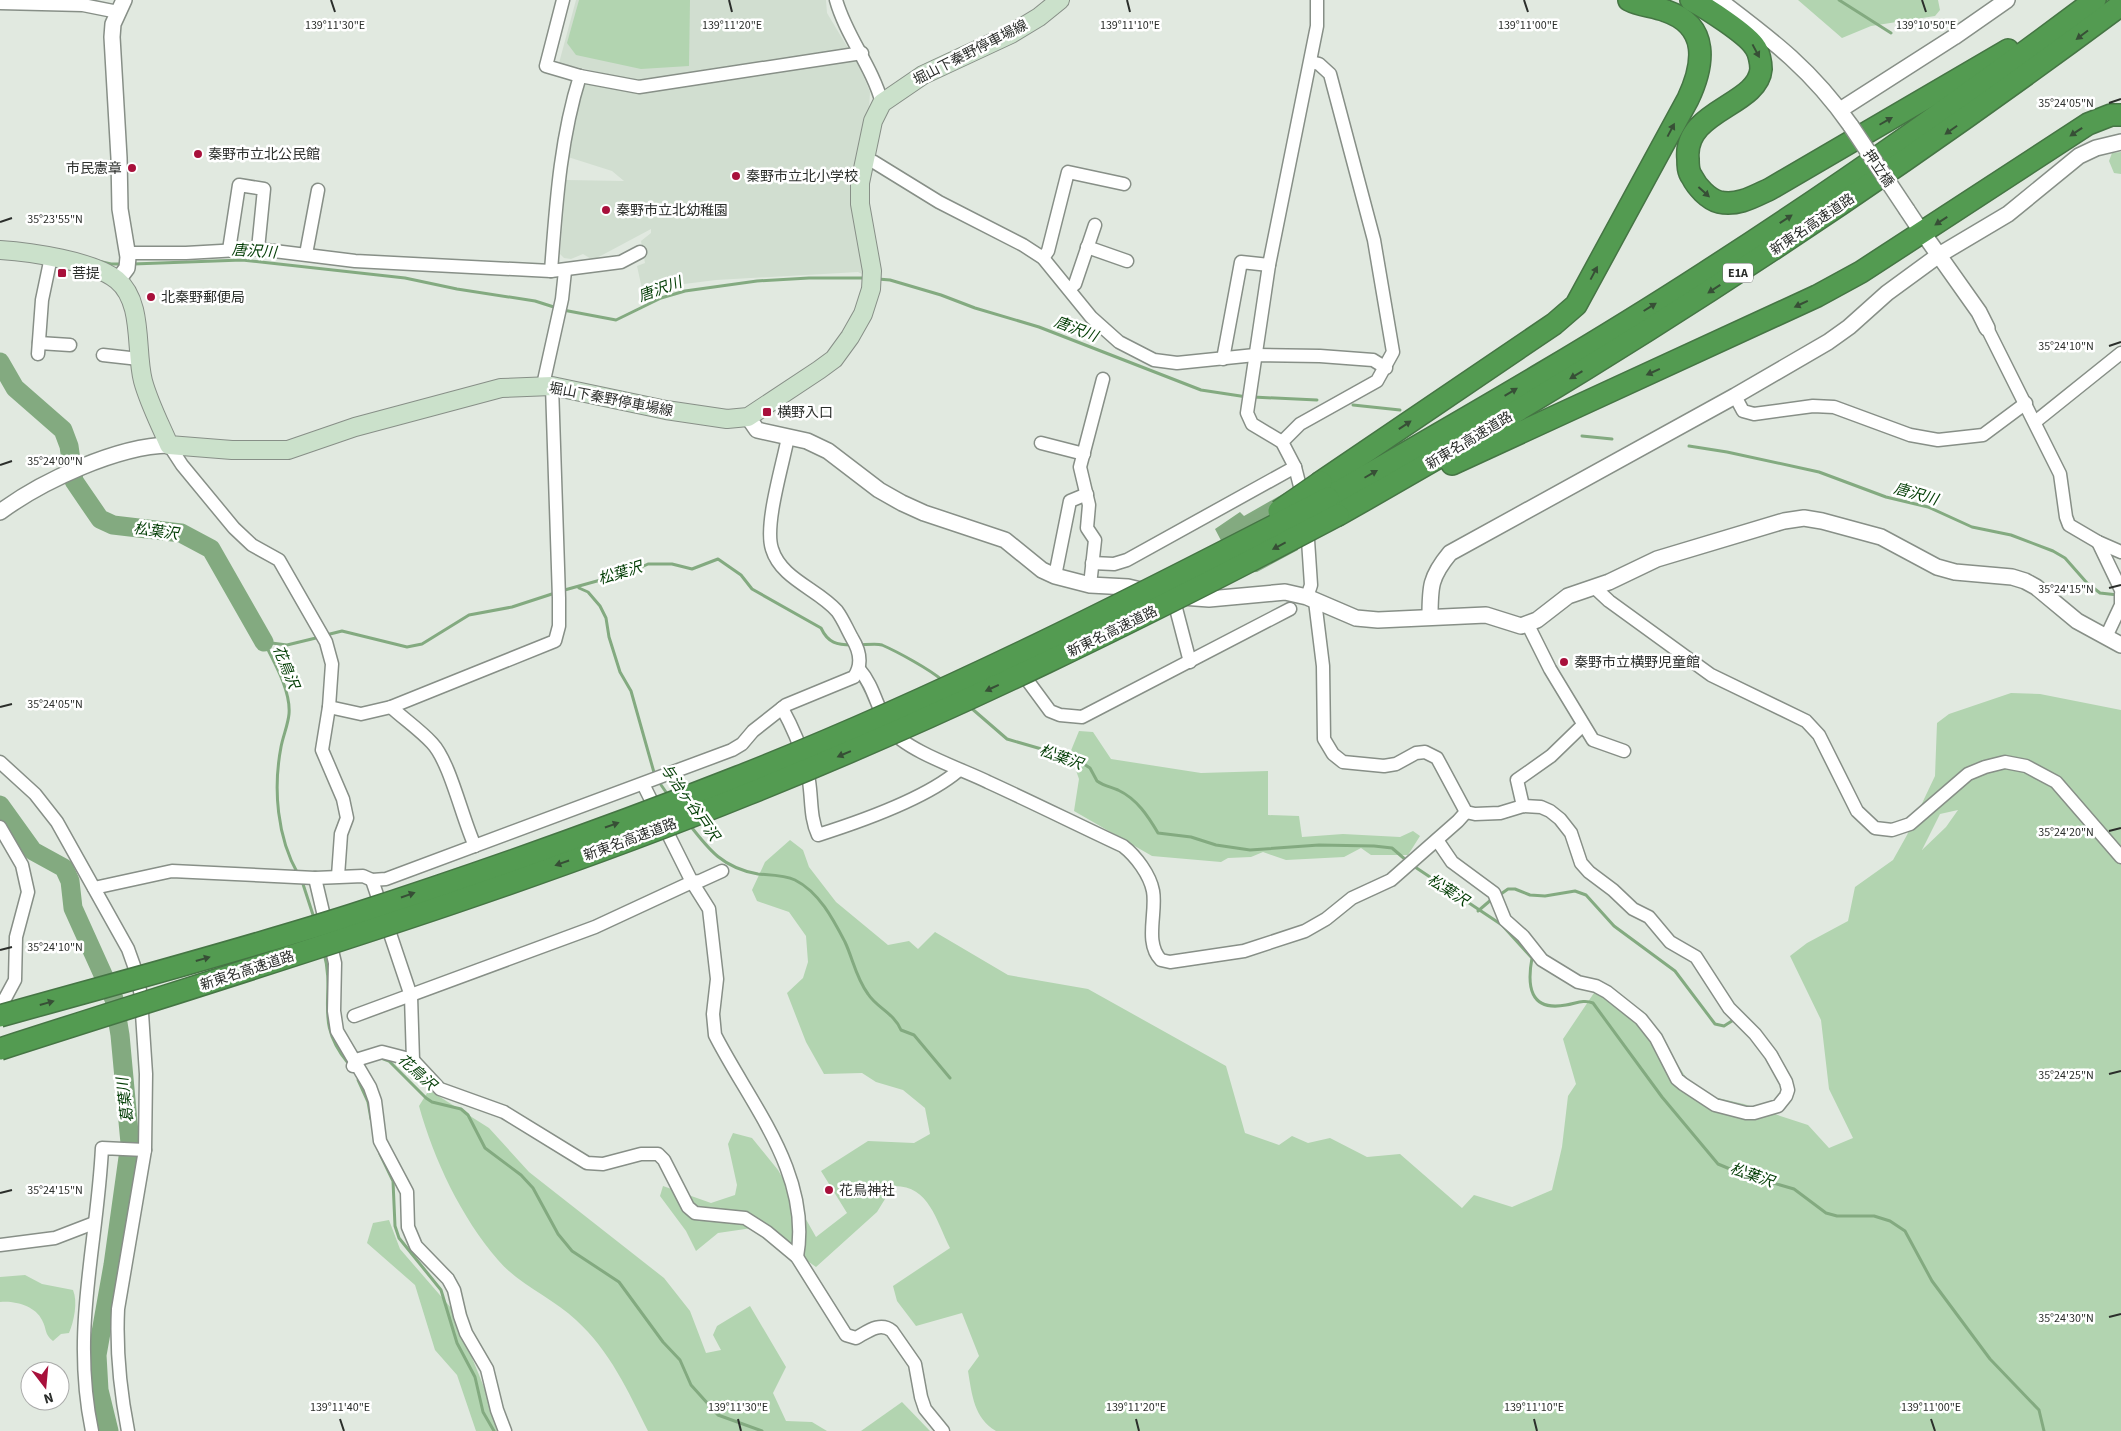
<svg xmlns="http://www.w3.org/2000/svg" width="2121" height="1431" viewBox="0 0 2121 1431" font-family="'Source Sans 3','Noto Sans JP',sans-serif">
  <style>
    .built { fill: #d1ded0 }
    .green { fill: #b2d4b0; fill-rule: evenodd }
    .water { fill: #83aa80 }
    .lines { fill: none; stroke-linecap: round; stroke-linejoin: round }
    .stream { stroke: #83aa80; stroke-width: 3 }
    .river { stroke: #83aa80; stroke-width: 19 }
    .minor-casing { stroke: #878f87; stroke-width: 15 }
    .tertiary-casing { stroke: #878f87; stroke-width: 18 }
    .secondary-casing { stroke: #878f87; stroke-width: 20 }
    .motorway-casing { stroke: #457544; stroke-width: 24 }
    .minor { stroke: #fff; stroke-width: 12 }
    .tertiary { stroke: #fff; stroke-width: 15 }
    .secondary { stroke: #cbe1cb; stroke-width: 18 }
    .motorway { stroke: #539b51; stroke-width: 21 }
    .tertiary-bridge-casing { stroke: #878f87; stroke-width: 18; stroke-linecap: butt }
    .motorway-bridge-casing { stroke: #457544; stroke-width: 24; stroke-linecap: butt }
    .tertiary-bridge { stroke: #fff; stroke-width: 15 }
    .motorway-bridge { stroke: #539b51; stroke-width: 21 }
    .oneway { fill: #374f36 }
    .ticks { fill: none; stroke: #2b2e2b; stroke-width: 2 }
    .poi-dot { fill: #a8103b; stroke: #fff; stroke-width: 2 }
    .labels { text-anchor: middle; stroke-width: 5; stroke-linejoin: round; paint-order: stroke }
    .shield { fill: #fff; stroke: #6b6d6b; stroke-width: 1 }
    .shield-label { font-size: 12px; font-weight: bold; fill: #2b2e2b }
    .street-label { font-size: 14px; fill: #2b2e2b; stroke: #fff }
    .poi-label { font-size: 14px; fill: #2b2e2b; stroke: #fff; text-anchor: start }
    .water-label { font-size: 15px; font-style: italic; fill: #003c03; stroke: #fff }
    .ticks-label { font-size: 12px; text-anchor: middle; fill: #2b2e2b; stroke: #fff; stroke-width: 5; stroke-linejoin: round; paint-order: stroke }
  </style>
  <rect width="100%" height="100%" fill="#e1e9e0"/>
  <g class="built">
    <path d="M576,0h250l1,13 21,35 -207,34 -82,-19z"/>
    <path d="M853,60l4,1 13,31 -1,18 -6,16 -9,40 -2,25 12,84 -6,-3 -142,8 -32,4 -40,14 -7,-32 8,-3 -4,-22 10,-8v-4l-58,31 -10,-6 -12,5 -7,-1 -4,-4 6,-74 58,1 -12,-10 -44,-14 1,-19 13,-51 6,-5 51,10z"/>
  </g>
  <g class="green">
    <path d="M579,0h111l-1,66 -48,3 -65,-14 -9,-12z"/>
    <path d="M1798,0h140l2,10 -5,6 -64,10 -29,12z"/>
    <path d="M2121,152v22l-7,-1 -5,-12 3,-8z"/>
    <path d="M2011,693l29,1 81,16v721h-1125c-22,-13 -24,-36 -28,-60l11,-15 -17,-43 -46,13 -19,-25 -4,-15 57,-38c-14,-28 -21,-63 -57,-62l-16,26 -61,55 -57,-40 -41,6 -22,18 -10,-20 -26,-35 3,-10 48,17 24,-8 2,-10 -9,-41 5,-11 19,5 26,32 38,67 31,-24 -26,-42 47,-30 46,2 16,-9 -5,-26 -22,-18 -27,-8 -14,-9 -38,1 -18,-32 -19,-49 16,-15 5,-16 -2,-26 -17,-24 -32,-11 -5,-11 13,-28 25,-22 13,10 6,17 27,35 52,43 21,-4 9,8 17,-17 73,43 80,14 138,77 19,67 34,12 13,-9 16,7 22,-5 37,19 33,-3 62,54 12,-13 38,12 40,-17 10,-43 6,-51 8,-12 -13,-45 35,-52 45,24 53,82 48,11 64,21 21,23 24,-10 -24,-49 -8,-69 -31,-64 17,-13 41,-22 7,-34 38,-27 14,-25 28,-59 2,-53 12,-9zM1958,810l-12,17 -24,23 18,-36z"/>
    <path d="M1079,731l14,1 18,27 90,14 67,-2v44l31,1 3,21 41,-3 57,3 13,-6 7,5 -12,19h-37l-10,-7 -17,9 -58,3 -23,-8 -12,5 -23,1 -7,4 -69,-6 -78,-45 5,-32 -9,-26z"/>
    <path d="M429,1090l60,38 40,44 135,106 26,33 16,42 15,-3 -8,-15 4,-9 33,-20 36,61 -13,26 13,28 26,1 15,9h-179c-20,-40 -38,-80 -72,-111 -23,-22 -57,-35 -78,-60 -37,-43 -64,-100 -79,-154z"/>
    <path d="M389,1220l11,29 52,60 50,122h-26l-19,-56 -22,-25 -20,-65 -48,-42 6,-20z"/>
    <path d="M25,1275l17,9 31,6c5,12 1,31 -4,43l-8,1 -8,7c-9,-7 -6,-12 -11,-21 -6,-14 -28,-20 -42,-18v-25z"/>
    <path d="M902,1402l28,29h-69z"/>
  </g>
  <path class="water" d="M1288,491l7,16 3,43 -41,22 -19,1 -23,-44 25,-17 4,4z"/>
  <g class="lines">
    <g class="stream">
      <path d="M1839,0l52,33"/>
      <path d="M98,261l13,3h13"/>
      <path d="M133,264l109,-4 163,18 52,11 78,12 22,7"/>
      <path d="M878,279l12,1 51,15 34,13 64,19 162,63 46,7"/>
      <path d="M563,310l53,10 45,-22 24,-7 72,-10 52,-3h58"/>
      <path d="M1253,397l64,3"/>
      <path d="M1353,405l47,5"/>
      <path d="M1582,436l30,3"/>
      <path d="M1689,446l38,6 92,20 67,25 42,10 44,20 39,8 42,16 12,7 22,25 13,10 18,2"/>
      <path d="M579,588l9,4 12,14 6,12 3,19 11,35 11,19 24,85"/>
      <path d="M561,591l72,-20 15,-7h24l20,5 26,-10 23,16 11,14 69,39c7,15 16,17 31,17"/>
      <path d="M326,635l16,-4 65,16 15,-3 47,-29 43,-8 43,-14"/>
      <path d="M264,642l23,3 33,-8"/>
      <path d="M264,642c10,20 27,49 25,72 -1,11 -6,22 -8,33 -8,42 -4,90 17,127"/>
      <path d="M858,645c7,0 18,-2 24,0 16,7 47,24 60,35"/>
      <path d="M970,707l37,32 69,20 14,9 7,13c7,5 14,6 21,9 19,9 30,26 40,43l33,4 25,8 34,5 69,-5 55,1 18,2 15,13"/>
      <path d="M659,782l9,13"/>
      <path d="M689,824c20,26 34,44 69,50 11,1 27,1 37,6 24,12 38,39 50,62 8,17 11,36 23,52 9,14 26,19 33,36l13,5 36,43"/>
      <path d="M1412,865l90,60 30,33c-5,27 -3,54 34,47 9,-1 17,-6 27,-2l69,94 56,67 24,10 52,15 32,24 11,3h37l16,5 15,10 27,50 58,78 49,51 5,21"/>
      <path d="M302,881l12,37"/>
      <path d="M1498,896l10,-7h7l15,6 15,1 30,-5 11,4 28,31 61,45 40,53 9,2 11,-7"/>
      <path d="M1478,911l14,-12"/>
      <path d="M324,953c12,43 -11,68 24,110l3,-1"/>
      <path d="M381,1058l8,3 37,37 6,4 29,7 7,6 17,33 36,27 12,13 25,46 14,17 47,31 44,60 17,18 11,25 27,30 44,16"/>
      <path d="M358,1080l10,22 3,17"/>
      <path d="M380,1154l13,27 2,45 4,12 42,52 16,53 18,34 8,35 11,19"/>
    </g>
    <g class="river">
      <path d="M0,362l15,26 48,42 6,16 5,35 26,38 13,6 68,8 30,16 53,93"/>
      <path d="M0,805l33,46 31,17 6,13 3,27 41,91 6,36 10,108 -17,122 -16,90 2,35 10,41"/>
    </g>
    <g class="minor-casing">
      <g id="minor">
        <path d="M563,0l-17,66 34,10 59,11 223,-34"/>
        <path d="M836,0c10,36 36,66 46,103"/>
        <path d="M0,3l83,2 35,7"/>
        <path d="M864,159l10,3 65,40 84,43 20,13 48,59 28,25 35,18 23,3 78,-8 65,1 53,4 13,8"/>
        <path d="M1087,247l40,14"/>
        <path d="M229,250l10,-65 25,4 -6,60"/>
        <path d="M127,253h59l72,-4 97,12 196,10 70,-9 19,-10"/>
        <path d="M306,254l12,-64"/>
        <path d="M1043,258l5,-7 20,-79 56,12"/>
        <path d="M551,271c5,-65 9,-132 29,-195"/>
        <path d="M1069,289l6,-5 20,-59"/>
        <path d="M1987,328l73,146 6,43 3,8 29,17 23,10"/>
        <path d="M39,343l31,2"/>
        <path d="M38,354l4,-54 9,-43"/>
        <path d="M103,355l36,4"/>
        <path d="M1223,359l18,-97 28,3"/>
        <path d="M543,385l19,-86 3,-28"/>
        <path d="M1735,396l8,15 11,3 59,-8 21,1 76,28 28,5 45,-5 43,-32"/>
        <path d="M2035,422l86,-69"/>
        <path d="M1282,442l18,-18 77,-43 16,-29 -19,-112 -44,-166 -11,-10 -8,-2"/>
        <path d="M1041,443l43,11"/>
        <path d="M169,445l13,20 52,63 18,17 27,15 47,82 6,22 -3,43 -7,43 21,49 4,19 -6,16 -3,42"/>
        <path d="M1303,498l-8,-31 -13,-25 -30,-18 -5,-11 22,-148 48,-239v-26"/>
        <path d="M2098,542l23,48"/>
        <path d="M1092,563l22,1 13,-4 168,-93"/>
        <path d="M1055,576l15,-75 17,-7"/>
        <path d="M1090,585l5,-45 -8,-12 2,-23 -9,-38 23,-88"/>
        <path d="M1594,587l15,14 102,74 95,46 13,14 38,76 18,17 17,2 18,-6 58,-50 17,-7 20,-5 21,4 30,16 65,75"/>
        <path d="M1173,597l17,65"/>
        <path d="M1307,597l4,-12 -4,-60"/>
        <path d="M1315,601l8,65 1,73 9,15 10,8 41,4 12,-2 20,-11 9,-1 12,6 29,54 9,2 25,-1 23,-7 18,1 9,4 10,8 11,14 10,30 8,9 24,18 20,19 16,8 21,25 26,15 33,51 26,26 16,21 15,27 2,8 -2,6 -8,10 -24,7h-8l-31,-8 -32,-21 -6,-5 -21,-41 -15,-19 -34,-27 -11,-6 -18,-4 -36,-22 -19,-24 -18,-16 -11,-27 -42,-31 -15,-22"/>
        <path d="M1528,625l22,44 43,71 31,11"/>
        <path d="M2106,637l15,-32v-11"/>
        <path d="M859,669c16,18 18,42 32,61 16,21 73,40 97,52 46,21 90,43 135,64 13,10 27,29 30,45 4,21 -9,52 8,69l9,2 74,-11 61,-20 21,-12 26,-21 39,-18 67,-59 8,-9"/>
        <path d="M1019,669l31,42 10,4 22,2 208,-108"/>
        <path d="M329,707l32,7 30,-7 164,-66 4,-15v-28l-7,-212"/>
        <path d="M391,707c13,12 29,23 41,36 18,19 30,75 43,103"/>
        <path d="M782,708c12,22 23,48 27,73 3,19 1,37 9,54 41,-13 108,-37 140,-64"/>
        <path d="M0,762l35,32 22,28 71,127 10,28 3,21 5,76 -1,76 -27,159c-2,42 2,81 10,122"/>
        <path d="M643,784l49,98 17,27 8,70 -4,35 2,21c35,69 97,139 82,222"/>
        <path d="M1523,806l-6,-26 34,-24 32,-31"/>
        <path d="M0,827l22,38 6,27 -12,45 -1,43 -15,28"/>
        <path d="M315,878l20,85 -1,48 3,20 33,56 5,14 5,40 27,51 1,35 8,19 32,33 6,11 6,26 6,17 21,36 10,41 8,21"/>
        <path d="M372,880l39,116 2,64"/>
        <path d="M94,888l78,-17 143,7 48,-2 9,4 14,-1 346,-129 10,-6 11,-13 33,-26 68,-28c9,-13 6,-26 -2,-39 -5,-9 -9,-19 -15,-27 -19,-22 -56,-32 -65,-62 -8,-24 11,-85 16,-112"/>
        <path d="M354,1016l241,-89 97,-45 8,-1 22,-10"/>
        <path d="M353,1066l3,-6 26,-8 31,8 27,29 64,23 83,51 16,1 38,-10h17l6,6 24,47 7,6 50,5 22,14 30,25 49,78 10,3c11,-6 24,-17 36,-7l23,33 6,33 4,12 18,22"/>
        <path d="M0,1245l55,-7 39,-15"/>
        <path d="M92,1431c-21,-101 5,-184 10,-283l43,2"/>
      </g>
    </g>
    <g class="tertiary-casing">
      <g id="tertiary">
        <path d="M1719,0c53,40 93,70 132,126"/>
        <path d="M1840,110l114,-73 53,-37"/>
        <path d="M1907,210l10,15"/>
        <path d="M1928,240l51,72 8,16"/>
        <path d="M118,280l9,-12 1,-11 -8,-48 -1,-51 -7,-121 1,-13 11,-24"/>
        <path d="M748,417l9,13 50,11 21,10 51,39 23,13 22,10 81,27 37,30 13,6 35,9 38,2 21,5"/>
        <path d="M0,512c42,-31 117,-66 169,-67"/>
        <path d="M1182,597l27,2 76,-7 22,5 49,21 22,2 108,-5 35,11 16,-6 31,-24 41,-14 48,-23 127,-38 20,-3 18,3 59,16 56,30 18,5 57,5 13,4 11,6 41,34 44,24"/>
        <path d="M1430,617c0,-30 0,-40 20,-64l285,-157 93,-54 21,-15 38,-34 52,-38 69,-41 71,-58 17,-8 25,-6"/>
      </g>
    </g>
    <g class="secondary-casing">
      <path id="secondary" d="M0,250c30,2 94,11 117,30 27,22 18,71 26,101 6,22 17,43 26,64l63,5h56l67,-23 146,-39 51,-2 114,24 61,9 21,-2 71,-47 15,-11 16,-22 13,-23 8,-25 1,-18 -12,-67v-21l13,-62 9,-18 41,-28 88,-41 28,-17 21,-17"/>
    </g>
    <g class="motorway-casing">
      <g id="motorway">
        <path d="M1691,0c14,7 56,34 64,47 4,5 6,16 6,22 -3,37 -78,41 -73,90 0,6 0,13 4,18 5,10 16,22 27,25 19,4 34,-5 51,-13l238,-139"/>
        <path d="M1452,464l365,-168 44,-24 227,-148 23,-9h10"/>
        <path d="M1321,482l233,-158 22,-19 112,-206c16,-34 22,-73 -22,-88 -12,-5 -26,-5 -37,-11"/>
        <path d="M1328,498c126,-73 253,-145 375,-224 134,-86 264,-178 392,-274"/>
        <path d="M1338,515c272,-153 532,-323 783,-510"/>
      </g>
    </g>
    <use href="#minor" class="minor"/>
    <use href="#tertiary" class="tertiary"/>
    <use href="#secondary" class="secondary"/>
    <use href="#motorway" class="motorway"/>
    <g class="tertiary-bridge-casing">
      <path id="tertiary-bridge" d="M1851,126l56,84"/>
    </g>
    <g class="motorway-bridge-casing">
      <g id="motorway-bridge">
        <path d="M1279,511l42,-29"/>
        <path d="M0,1016c117,-33 236,-64 352,-101 129,-42 259,-88 386,-138 203,-80 397,-179 590,-279"/>
        <path d="M0,1049c251,-81 504,-156 748,-255 202,-81 397,-177 590,-279"/>
      </g>
    </g>
    <use href="#tertiary-bridge" class="tertiary-bridge"/>
    <use href="#motorway-bridge" class="motorway-bridge"/>
  </g>
  <defs><path id="oneway-solid" d="M-6-.8H1V-3.2L6.5 0L1 3.2V.8H-6Z" transform="scale(1.25)"/></defs>
  <g class="oneway">
    <use href="#oneway-solid" transform="translate(2082 35) rotate(143)"/>
    <use href="#oneway-solid" transform="translate(1756 51) rotate(62)"/>
    <use href="#oneway-solid" transform="translate(1886 121) rotate(-30)"/>
    <use href="#oneway-solid" transform="translate(1671 130) rotate(-62)"/>
    <use href="#oneway-solid" transform="translate(1951 130) rotate(145)"/>
    <use href="#oneway-solid" transform="translate(2076 132) rotate(146)"/>
    <use href="#oneway-solid" transform="translate(1704 192) rotate(42)"/>
    <use href="#oneway-solid" transform="translate(1786 219) rotate(-33)"/>
    <use href="#oneway-solid" transform="translate(1941 221) rotate(147)"/>
    <use href="#oneway-solid" transform="translate(1594 273) rotate(-62)"/>
    <use href="#oneway-solid" transform="translate(1714 289) rotate(147)"/>
    <use href="#oneway-solid" transform="translate(1801 304) rotate(155)"/>
    <use href="#oneway-solid" transform="translate(1650 307) rotate(-32)"/>
    <use href="#oneway-solid" transform="translate(1653 372) rotate(156)"/>
    <use href="#oneway-solid" transform="translate(1576 375) rotate(149)"/>
    <use href="#oneway-solid" transform="translate(1511 392) rotate(-31)"/>
    <use href="#oneway-solid" transform="translate(1405 425) rotate(-34)"/>
    <use href="#oneway-solid" transform="translate(1371 474) rotate(-30)"/>
    <use href="#oneway-solid" transform="translate(1279 546) rotate(152)"/>
    <use href="#oneway-solid" transform="translate(992 688) rotate(155)"/>
    <use href="#oneway-solid" transform="translate(844 754) rotate(157)"/>
    <use href="#oneway-solid" transform="translate(612 825) rotate(-19)"/>
    <use href="#oneway-solid" transform="translate(562 863) rotate(161)"/>
    <use href="#oneway-solid" transform="translate(408 895) rotate(-19)"/>
    <use href="#oneway-solid" transform="translate(203 959) rotate(-16)"/>
    <use href="#oneway-solid" transform="translate(47 1003) rotate(-16)"/>
  </g>
  <path class="ticks" d="M331,0l4,12M729,0l3,12M1127,0l3,12M1524,0l4,12M1922,0l4,12M2109,103l12,-4M0,222l12,-4M2109,346l12,-4M0,465l12,-4M2109,588l12,-3M0,707l12,-3M2109,831l12,-3M0,950l12,-3M2109,1074l12,-3M0,1193l12,-3M2109,1317l12,-3M340,1419l4,12M738,1419l3,12M1136,1419l3,12M1534,1419l3,12M1931,1419l4,12"/>
  <g class="poi-dot">
    <circle cx="198" cy="154" r="5"/>
    <circle cx="132" cy="168" r="5"/>
    <circle cx="736" cy="176" r="5"/>
    <circle cx="606" cy="210" r="5"/>
    <rect x="57" y="268" width="10" height="10" rx="2.5"/>
    <circle cx="151" cy="297" r="5"/>
    <rect x="762" y="407" width="10" height="10" rx="2.5"/>
    <circle cx="1564" cy="662" r="5"/>
    <circle cx="829" cy="1190" r="5"/>
  </g>
  <g class="labels">
    <rect class="shield" x="1723" y="263.5" width="30" height="19" rx="4"/>
    <g class="shield-label">
      <text x="1738" y="277">E1A</text>
    </g>
    <g class="street-label">
      <text transform="translate(970 52) rotate(-27)" y="5">堀山下秦野停車場線</text>
      <text transform="translate(1879 168) rotate(56)" y="5">押立橋</text>
      <text transform="translate(1812 224) rotate(-34)" y="5">新東名高速道路</text>
      <text transform="translate(611 399) rotate(11)" y="5">堀山下秦野停車場線</text>
      <text transform="translate(1469 440) rotate(-31)" y="5">新東名高速道路</text>
      <text transform="translate(1112 631) rotate(-26)" y="5">新東名高速道路</text>
      <text transform="translate(630 839) rotate(-20)" y="5">新東名高速道路</text>
      <text transform="translate(247 970) rotate(-18)" y="5">新東名高速道路</text>
    </g>
    <g class="poi-label">
      <text x="208" y="159">秦野市立北公民館</text>
      <text x="122" y="173" text-anchor="end">市民憲章</text>
      <text x="746" y="181">秦野市立北小学校</text>
      <text x="616" y="215">秦野市立北幼稚園</text>
      <text x="72" y="278">菩提</text>
      <text x="161" y="302">北秦野郵便局</text>
      <text x="777" y="417">横野入口</text>
      <text x="1574" y="667">秦野市立横野児童館</text>
      <text x="839" y="1195">花鳥神社</text>
    </g>
    <g class="water-label">
      <text transform="translate(254 251) rotate(4)" y="5">唐沢川</text>
      <text transform="translate(660 289) rotate(-20)" y="5">唐沢川</text>
      <text transform="translate(1076 329) rotate(21)" y="5">唐沢川</text>
      <text transform="translate(1916 494) rotate(16)" y="5">唐沢川</text>
      <text transform="translate(156 531) rotate(8)" y="5">松葉沢</text>
      <text transform="translate(620 573) rotate(-17)" y="5">松葉沢</text>
      <text transform="translate(286 667) rotate(68)" y="5">花鳥沢</text>
      <text transform="translate(1061 757) rotate(20)" y="5">松葉沢</text>
      <text transform="translate(690 802) rotate(55)" y="5">与治ヶ谷戸沢</text>
      <text transform="translate(1448 890) rotate(33)" y="5">松葉沢</text>
      <text transform="translate(417 1072) rotate(42)" y="5">花鳥沢</text>
      <text transform="translate(125 1100) rotate(-97)" y="5">葛葉川</text>
      <text transform="translate(1752 1175) rotate(19)" y="5">松葉沢</text>
    </g>
  </g>
  <g class="ticks-label">
    <text x="335" y="29">139°11'30"E</text>
    <text x="732" y="29">139°11'20"E</text>
    <text x="1130" y="29">139°11'10"E</text>
    <text x="1528" y="29">139°11'00"E</text>
    <text x="1926" y="29">139°10'50"E</text>
    <text x="2066" y="107">35°24'05"N</text>
    <text x="55" y="223">35°23'55"N</text>
    <text x="2066" y="350">35°24'10"N</text>
    <text x="55" y="465">35°24'00"N</text>
    <text x="2066" y="593">35°24'15"N</text>
    <text x="55" y="708">35°24'05"N</text>
    <text x="2066" y="836">35°24'20"N</text>
    <text x="55" y="951">35°24'10"N</text>
    <text x="2066" y="1079">35°24'25"N</text>
    <text x="55" y="1194">35°24'15"N</text>
    <text x="2066" y="1322">35°24'30"N</text>
    <text x="340" y="1411">139°11'40"E</text>
    <text x="738" y="1411">139°11'30"E</text>
    <text x="1136" y="1411">139°11'20"E</text>
    <text x="1534" y="1411">139°11'10"E</text>
    <text x="1931" y="1411">139°11'00"E</text>
  </g>
  <g transform="translate(45 1386) rotate(164)"><circle r="24" fill="#ffffff" stroke="#aaabaa"/>
  <path d="M0-4L9 19L0 12L-9 19Z" fill="#a8103b"/>
  <text y="-8" font-size="14" font-weight="bold" text-anchor="middle" fill="#2b2e2b">N</text>
  </g>
</svg>
